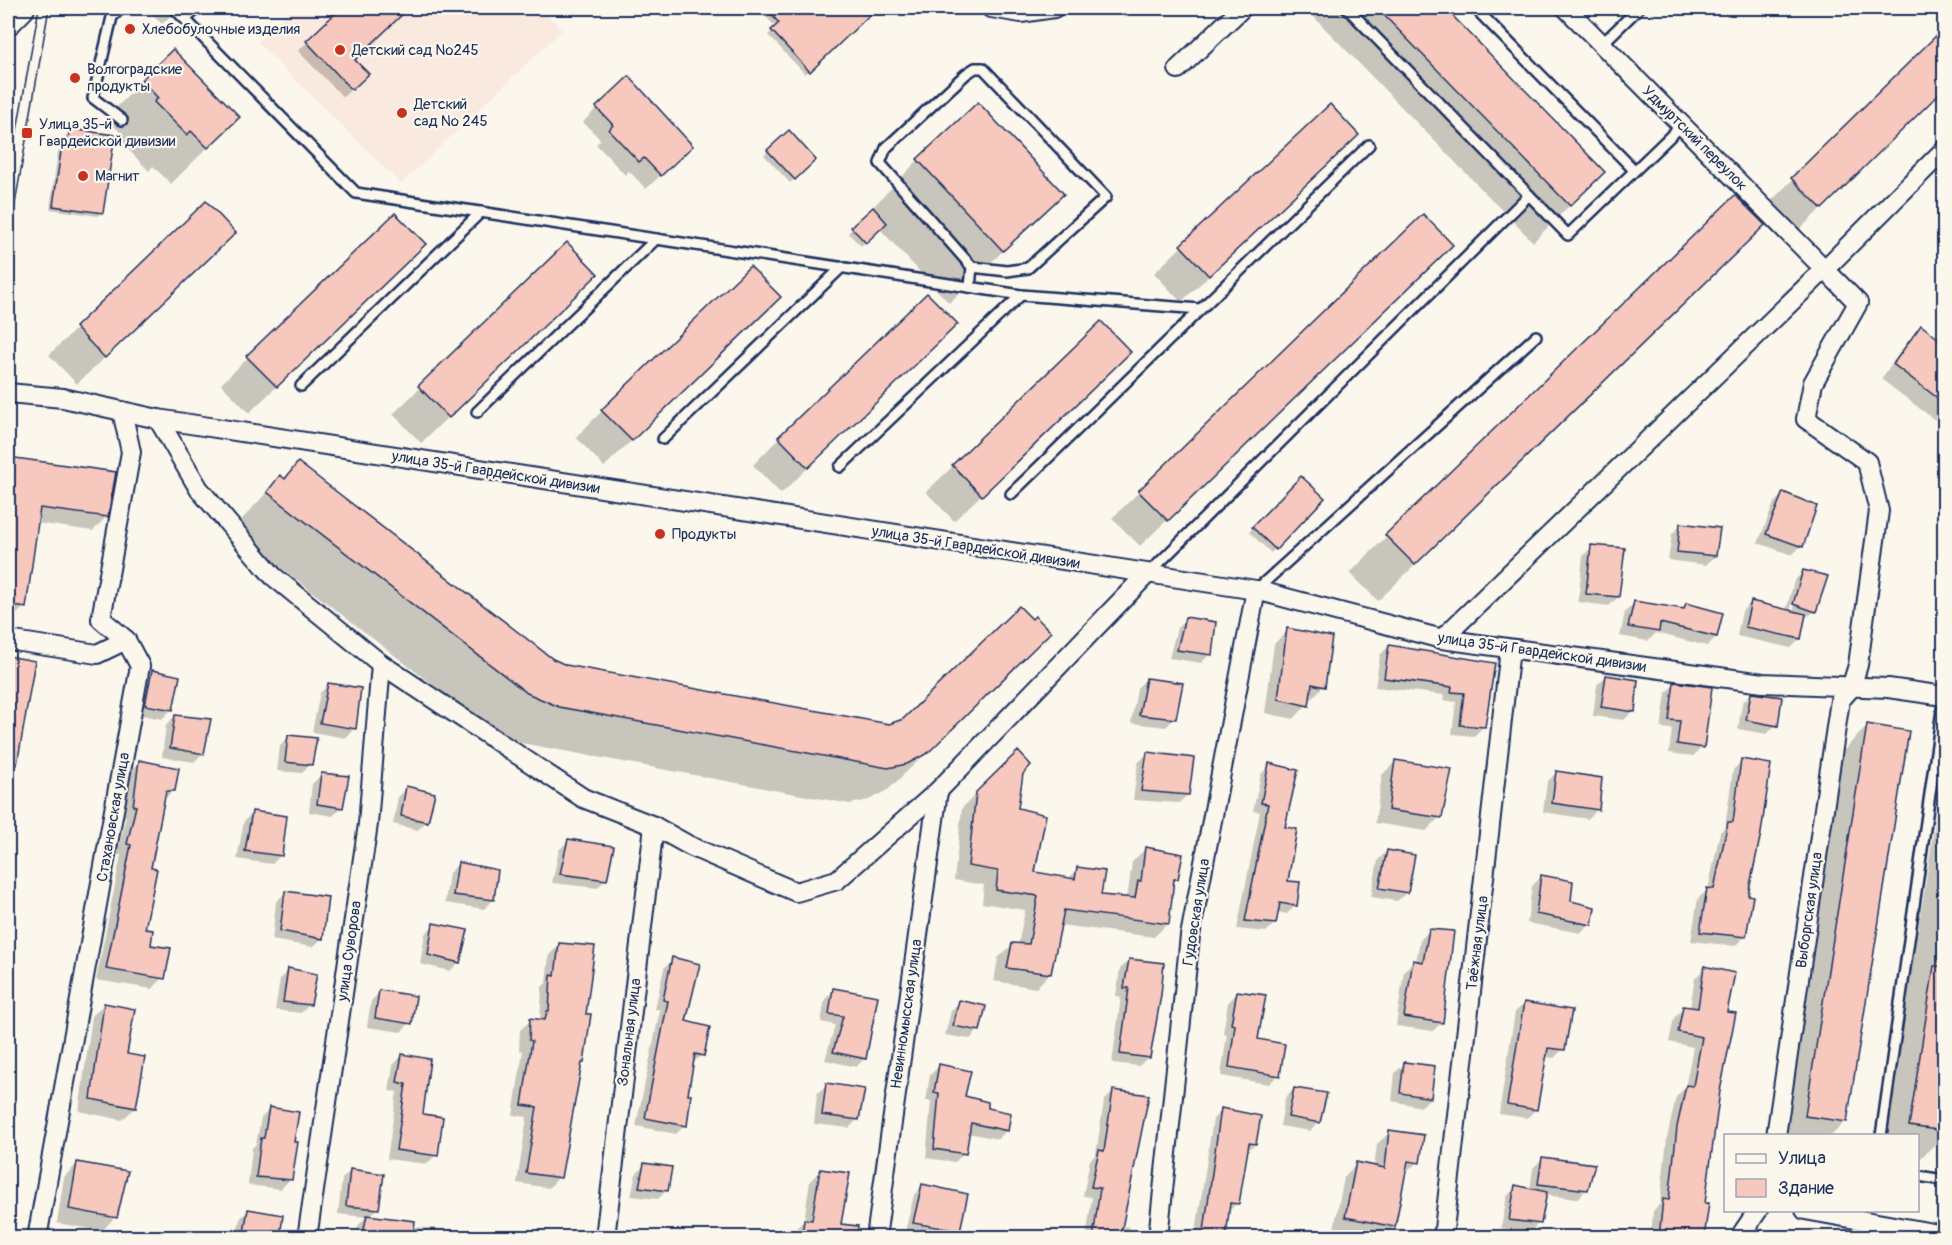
<svg xmlns="http://www.w3.org/2000/svg" width="1952" height="1245" viewBox="0 0 1952 1245" font-family="Pangolin,sans-serif">
  <style>
    .built { fill: #fae9de }
    .shadow { fill: #0003; fill-rule: evenodd }
    .building { fill: #f7c8be; stroke: #1b2f5e; stroke-width: 1.5 }
    .lines { fill: none; stroke-linecap: round; stroke-linejoin: round }
    .lane-casing { stroke: #1b2f5e; stroke-width: 14 }
    .street-casing { stroke: #1b2f5e; stroke-width: 22 }
    .secondary-casing { stroke: #1b2f5e; stroke-width: 30 }
    .lane { stroke: #fbf7ec; stroke-width: 9 }
    .street { stroke: #fbf7ec; stroke-width: 18 }
    .secondary { stroke: #fbf7ec; stroke-width: 26 }
    .tram { stroke: #1b2f5e; stroke-width: 1.5 }
    .poi-dot { fill: #c8321e; stroke: #fbf7ec; stroke-width: 2 }
    .labels { text-anchor: middle; stroke-width: 4.5; stroke-linejoin: round; paint-order: stroke }
    .poi-label { font-size: 15px; fill: #1b2f5e; stroke: #fbf7ec; text-anchor: start }
    .street-label { font-size: 15px; fill: #1b2f5e; stroke: #fbf7ec }
  </style>
  <rect width="100%" height="100%" fill="#fbf7ec"/>
  <filter id="ink" filterUnits="userSpaceOnUse"><feTurbulence type="fractalNoise" baseFrequency=".0167" numOctaves="2"/><feDisplacementMap in="SourceGraphic" scale="12" xChannelSelector="R" yChannelSelector="G"/><feConvolveMatrix kernelMatrix="1 2 1 2 8 2 1 2 1" color-interpolation-filters="sRGB"/></filter>
  <g filter="url(#ink)">
    <path class="built" d="M293,8h247l22,22 -161,154 -144,-142z"/>
    <g class="shadow">
      <path d="M146,8h33l-17,16z"/>
      <path d="M343,8h64l-54,52 13,14 -23,23 -45,-46z"/>
      <path d="M757,8h119l-71,66 -37,-39 8,-8z"/>
      <path d="M1305,8h138l160,164 -70,70z"/>
      <path d="M1944,30v58l-150,147 -28,-29z"/>
      <path d="M173,51l65,66 -67,67 -18,-18 -4,5 -31,-32 5,-4 -17,-17z"/>
      <path d="M1330,106l1,56 -150,140 -27,-29z"/>
      <path d="M597,108l81,51 -32,30 -17,-18 -4,4 -29,-31 5,-4 -18,-18z"/>
      <path d="M71,131l31,81 -4,4 -48,-7 8,-58 7,-4 1,-12z"/>
      <path d="M788,132l26,28 -24,23 -26,-28z"/>
      <path d="M918,160l144,34 -113,109 -69,-74 -19,17 -13,-13z"/>
      <path d="M206,203l2,56 -131,125 -28,-29z"/>
      <path d="M395,215l2,56 -148,142 -28,-29z"/>
      <path d="M567,245l2,55 -148,143 -28,-29z"/>
      <path d="M1726,262l-348,339 -28,-28 37,-37z"/>
      <path d="M1424,272l-284,274 -28,-28 27,-26z"/>
      <path d="M753,324l-149,143 -28,-30 26,-26z"/>
      <path d="M1921,327l23,18v82l-63,-48 27,-38z"/>
      <path d="M929,351l-148,143 -28,-29 26,-27z"/>
      <path d="M1102,379l-148,142 -28,-29 27,-26z"/>
      <path d="M8,459l106,15 -8,43 -13,14 -57,-8 -12,84 -14,14h-2z"/>
      <path d="M298,464l254,196 14,6 323,59 15,-4 108,-52 -123,120 -20,11 -19,4 -329,-61 -31,-14 -258,-199 49,-53 2,2z"/>
      <path d="M1301,478l22,20 -52,55 -22,-21z"/>
      <path d="M1783,494l18,52 -9,9 -34,-12 16,-40z"/>
      <path d="M1681,525l34,31 -9,9 -38,-5 4,-26z"/>
      <path d="M1592,547l26,50 -9,9 -31,-4 5,-46z"/>
      <path d="M1803,572l12,39 -11,8 -4,20 -9,9 -54,-12 5,-25 9,-9 35,9 8,-30zM1799,580h3l-9,32 -3,-1z"/>
      <path d="M1634,603l47,7 5,-5 36,9 -6,23 -9,9 -51,-13 -8,8 -28,-5 5,-24z"/>
      <path d="M1186,619l24,35 -9,9 -32,-5 8,-30z"/>
      <path d="M1288,630l35,56 -29,33 -29,-6 9,-69z"/>
      <path d="M1389,646l104,18 -10,63 -9,9 -22,-2 4,-32 -13,-2 1,-5 -69,-8 5,-32z"/>
      <path d="M8,658l25,4 -25,151z"/>
      <path d="M153,672l25,5 -7,33 -9,9 -25,-5 7,-33z"/>
      <path d="M1606,676l27,35 -9,9 -31,-4 4,-31z"/>
      <path d="M1146,679l29,39 -9,9 -35,-4 6,-35z"/>
      <path d="M329,684l25,45 -9,9 -33,-6 8,-39z"/>
      <path d="M1675,684l27,63 -9,9 -24,-3 3,-24 -11,-1 5,-35z"/>
      <path d="M1751,694l25,31 -9,9 -29,-5 4,-26z"/>
      <path d="M175,716l28,37 -9,9 -32,-5 4,-32z"/>
      <path d="M1867,726l-22,396 -14,14h-51l61,-383z"/>
      <path d="M289,736l22,28 -9,9 -25,-2 3,-25z"/>
      <path d="M1018,753l3,20 -5,36 17,64 35,6 10,-10 22,27 24,3 4,-7 4,-30 14,-14 31,31 -5,5 -4,39 -14,14 -94,-12 -10,48 -14,15 -42,-7 4,-23 15,-14 5,1 7,-35 -43,-7 2,-18 -30,-5 8,-72z"/>
      <path d="M1147,754l41,40 -9,9 -46,-3 5,-37z"/>
      <path d="M1396,761l44,56 -14,14 -51,-8 7,-48z"/>
      <path d="M1742,761l4,135 -2,41 -9,9 -44,-5 7,-43 10,-8 12,-58 5,-5 8,-57z"/>
      <path d="M140,762l33,28 -11,12 -13,67 -6,61 20,48 -11,11 -56,-9 25,-125h-4l9,-38 -3,-1 6,-43z"/>
      <path d="M1944,764v371l-23,23 -3,-1v-21h-32z"/>
      <path d="M1270,765l14,63 2,54 10,23 -9,9 -10,-2 -2,11 -9,9 -29,-3 23,-117 -7,-1 8,-37z"/>
      <path d="M1556,773l41,37 -9,9 -45,-7 4,-30z"/>
      <path d="M321,775l21,32 -9,9 -24,-4 3,-28z"/>
      <path d="M407,788l20,33 -9,9 -25,-6 5,-27z"/>
      <path d="M253,812l28,43 -9,9 -35,-5 7,-38z"/>
      <path d="M568,841l38,38 -9,9 -45,-5 7,-33z"/>
      <path d="M1387,851l20,41 -10,9 -26,-4 7,-37z"/>
      <path d="M458,864l35,36 -9,9 -39,-6 4,-30z"/>
      <path d="M1541,877l49,47 -9,9 -54,-10 5,-37z"/>
      <path d="M285,893l37,45 -9,9 -41,-7 4,-38z"/>
      <path d="M434,925l25,37 -9,9 -30,-7 5,-30z"/>
      <path d="M1429,931l13,91 -9,9 -37,-5 8,-55 9,-9h3l4,-22z"/>
      <path d="M560,944l25,71 -2,47 -3,3 -21,112 -10,11 -32,-5 10,-66 -14,-2 10,-64 -4,-1 1,-20 11,-10 9,1 2,-34 4,-4 3,-28z"/>
      <path d="M673,959l11,63 19,33 -11,8 -7,62 -9,9 -40,-8 24,-116 -5,-1 9,-41z"/>
      <path d="M1129,960l19,97 -9,9 -27,-3 9,-66 -5,-1 4,-27z"/>
      <path d="M1705,968l21,45 -24,225h-51l2,-27 7,-7 7,-66 9,-41 9,-9 8,-41 -24,-5 5,-24 10,-10h6l5,-30z"/>
      <path d="M289,970l21,34 -9,9 -26,-3 5,-31z"/>
      <path d="M834,990l31,68 -9,9 -31,-7 10,-35 -14,-3 4,-23z"/>
      <path d="M380,992l30,31 -9,9 -34,-5 4,-26z"/>
      <path d="M1237,993l19,47 22,35 -9,9 -48,-8 6,-42 -4,-1 5,-31z"/>
      <path d="M960,1002l19,28 -9,9 -25,-4 6,-24z"/>
      <path d="M1524,1003l39,46 -9,9 -9,-1 -9,52 -9,9 -28,-4 16,-102z"/>
      <path d="M104,1004l21,51 10,53 -13,12 -43,-9 13,-95z"/>
      <path d="M402,1056l34,99 -9,9 -40,-5 10,-67 -8,-1 4,-26z"/>
      <path d="M1404,1064l26,34 -9,9 -29,-6 3,-28z"/>
      <path d="M939,1066l24,31 23,12 21,21 -9,9 -30,-6 -4,20 -9,9 -29,-4 5,-57h-5l4,-26z"/>
      <path d="M826,1085l32,34 -9,9 -35,-4 3,-30z"/>
      <path d="M1294,1089l25,33 -9,9 -30,-5 5,-28z"/>
      <path d="M1113,1092l8,134 8,1 -2,11h-41l6,-41 -9,-1 7,-36 6,-6 8,-53z"/>
      <path d="M270,1109l20,70 -9,10 -33,-4 4,-37 4,-4 5,-26z"/>
      <path d="M1222,1110l33,34 -9,8 -9,51 -10,10 -2,25h-30l18,-119z"/>
      <path d="M1390,1132l28,30 -14,12 -10,52 -12,12 -48,-9 10,-52 12,-13 18,4 3,-24z"/>
      <path d="M1542,1159l44,31 -9,9 -32,-4 -6,28 -9,9 -29,-4 6,-32 9,-9 14,3 3,-22z"/>
      <path d="M78,1163l37,54 -13,14 -45,-8 7,-46z"/>
      <path d="M645,1165l22,25 -9,9 -27,-3 5,-22z"/>
      <path d="M351,1170l26,39 -8,8 44,10 70,5 -1,3 22,3h-148l2,-12 8,-9 -28,-3 4,-35z"/>
      <path d="M821,1170l19,55 1,13h-48v-7l11,-10 6,-40z"/>
      <path d="M923,1186l36,45 -7,7 -47,-6 9,-37z"/>
      <path d="M249,1210l29,28h-42l4,-19z"/>
    </g>
    <g class="building">
      <path d="M341,8h68l-54,52 14,14 -17,16 -46,-49z"/>
      <path d="M765,8h112l-67,64 -39,-42 8,-7z"/>
      <path d="M1377,8h68l160,164 -35,34z"/>
      <path d="M1944,28v61l-122,120 -31,-31z"/>
      <path d="M173,49l67,68 -32,31 -17,-17 -4,4 -33,-33 4,-4 -17,-18z"/>
      <path d="M629,76l64,70 -32,30 -17,-18 -5,4 -30,-32 4,-5 -17,-18z"/>
      <path d="M978,102l86,92 -61,57 -86,-92z"/>
      <path d="M1330,104l29,31 -150,141 -29,-31z"/>
      <path d="M70,129l45,6 -12,78 -50,-7 9,-61 5,1z"/>
      <path d="M789,130l27,30 -21,20 -28,-30z"/>
      <path d="M1735,195l30,30 -350,340 -30,-30z"/>
      <path d="M206,201l30,32 -131,125 -30,-31z"/>
      <path d="M873,207l14,16 -21,20 -15,-16z"/>
      <path d="M395,213l31,31 -149,143 -31,-31z"/>
      <path d="M1423,214l30,31 -285,276 -30,-30z"/>
      <path d="M567,242l31,32 -149,144 -31,-32z"/>
      <path d="M750,266l31,31 -149,144 -31,-31z"/>
      <path d="M927,293l31,31 -150,144 -30,-31z"/>
      <path d="M1101,321l30,31 -149,144 -30,-31z"/>
      <path d="M1921,325l23,18v60l-51,-39z"/>
      <path d="M8,457l108,15 -8,45 -68,-9 -14,100 -18,-3z"/>
      <path d="M298,462l255,197 13,6 323,59 14,-5 116,-113 13,13 3,-3 16,16 -123,121 -21,11 -19,4 -329,-61 -32,-14 -260,-201 13,-17 5,4z"/>
      <path d="M1301,476l24,22 -49,52 -24,-23z"/>
      <path d="M1783,492l34,14 -14,41 -37,-13z"/>
      <path d="M1680,523l40,5 -4,28 -39,-4z"/>
      <path d="M1591,545l34,3 -6,49 -33,-3z"/>
      <path d="M1803,570l25,6 -12,36 -23,-8z"/>
      <path d="M1634,601l50,8 2,-6 37,10 -6,24 -57,-14 -1,9 -31,-5z"/>
      <path d="M1751,601l55,13 -5,25 -56,-12z"/>
      <path d="M1185,617l31,5 -4,33 -35,-5z"/>
      <path d="M1287,628l45,9 -7,50 -13,-3 -3,22 -31,-7z"/>
      <path d="M1389,645l106,18 -10,64 -25,-2 4,-32 -13,-1 1,-5 -68,-9z"/>
      <path d="M8,656l27,5 -18,104 -9,-1z"/>
      <path d="M152,670l28,6 -7,34 -28,-5z"/>
      <path d="M1606,675l32,5 -3,32 -34,-5z"/>
      <path d="M1146,678l37,5 -7,36 -37,-4z"/>
      <path d="M1674,682l38,5 -8,61 -27,-4 3,-23 -11,-1z"/>
      <path d="M328,683l33,5 -5,41 -36,-6z"/>
      <path d="M1751,693l31,4 -4,29 -32,-6z"/>
      <path d="M175,715l36,4 -7,35 -34,-6z"/>
      <path d="M1867,724l42,7 -62,391 -42,-6z"/>
      <path d="M288,735l29,3 -5,27 -27,-3z"/>
      <path d="M1018,751l13,14 -8,9 -5,34 28,7 -11,57 40,7 2,-12 28,4 -4,24 34,3 3,-17h3l4,-34 38,7 -5,25h-4l-5,45 -105,-14 -13,64 -44,-6 5,-25 17,1 9,-48 -42,-6 2,-19 -30,-5 8,-74z"/>
      <path d="M1147,752l47,6 -5,37 -48,-4z"/>
      <path d="M1741,759l30,5 -10,69 -13,62 5,1 -7,41 -46,-5 7,-44 7,1 14,-67h5z"/>
      <path d="M139,760l40,8 -4,23h-9l-15,77 6,1 -12,60 8,1 -2,15 20,3 -6,31 -59,-10 25,-124 -4,-1 9,-38h-3z"/>
      <path d="M1395,760l57,9 -10,49 -54,-8z"/>
      <path d="M1269,763l29,7 -13,57 12,2 -9,52 12,1 -3,24 -17,-3 -4,21 -31,-3 23,-117 -7,-1z"/>
      <path d="M1556,771l46,7 -3,32 -47,-7z"/>
      <path d="M321,773l28,3 -6,32 -26,-4z"/>
      <path d="M406,786l29,7 -7,29 -27,-6z"/>
      <path d="M252,811l35,5 -5,40 -37,-5z"/>
      <path d="M568,839l46,7 -7,34 -47,-6z"/>
      <path d="M1387,850l28,5 -7,38 -29,-5z"/>
      <path d="M458,862l40,8 -4,30 -41,-5z"/>
      <path d="M1541,875l32,6 -2,20 24,6 -3,18 -56,-11z"/>
      <path d="M285,891l43,6 -5,42 -43,-8z"/>
      <path d="M433,923l35,7 -8,33 -32,-8z"/>
      <path d="M1429,929l25,2 -11,92 -39,-6 9,-57 10,2z"/>
      <path d="M559,943l36,3 -9,68h5l-7,49h-2l-21,115 -35,-5 11,-66 -15,-2 10,-64 -3,-1 1,-22 15,2 2,-9h2l2,-36 4,1z"/>
      <path d="M672,957l28,7 -14,57 24,6 -6,29 -9,-2 -7,40h3l-4,32 -42,-8 23,-117 -5,-1z"/>
      <path d="M1129,959l35,4 -3,32 -11,63 -30,-4 9,-66h-5z"/>
      <path d="M1704,966l31,7 -8,39 9,1 -16,78 -15,112h4l-5,35h-45l4,-39 6,1 8,-73 9,-42 7,1 9,-49 -24,-5 5,-26 15,2z"/>
      <path d="M1934,966h10v165l-35,-5z"/>
      <path d="M288,968l29,6 -6,31 -28,-3z"/>
      <path d="M833,988l45,8 -12,63 -33,-7 10,-36 -14,-2z"/>
      <path d="M379,990l37,6 -4,28 -37,-6z"/>
      <path d="M1237,991l29,4 -8,44 27,5 -5,32 -51,-9 6,-42 -4,-1z"/>
      <path d="M959,1000l27,6 -6,25 -27,-5z"/>
      <path d="M1524,1002l48,8 -7,40 -17,-2 -11,62 -30,-5z"/>
      <path d="M104,1003l31,6 -8,45 18,3 -9,51 -45,-9z"/>
      <path d="M402,1054l28,5 -7,55 20,3 -5,39 -42,-6 10,-66 -9,-2z"/>
      <path d="M1404,1062l31,4 -4,32 -31,-5z"/>
      <path d="M939,1064l32,7 -6,25 23,6v6l23,5 -3,18 -37,-8 -5,31 -32,-5 5,-56 -5,-1z"/>
      <path d="M826,1083l39,6 -6,31 -37,-5z"/>
      <path d="M1294,1088l33,5 -7,30 -32,-6z"/>
      <path d="M1113,1090l36,5 -29,143h-27l7,-50 -9,-1 8,-37 5,1z"/>
      <path d="M269,1107l30,5 -5,30h4l-6,38 -36,-3 5,-39h3z"/>
      <path d="M1221,1108l40,8 -5,28 -7,-1 -10,61 -9,-1 -4,35h-23z"/>
      <path d="M1389,1130l35,5 -4,28 -12,-2 -13,66 -50,-10 11,-55 29,6z"/>
      <path d="M1542,1157l53,7 -7,26 -50,-6z"/>
      <path d="M77,1162l51,9 -11,47 -48,-9z"/>
      <path d="M644,1163l28,4 -4,24 -29,-4z"/>
      <path d="M350,1169l34,5 -5,35 -33,-3z"/>
      <path d="M820,1169l30,4 -9,51 17,2 -1,12h-55l2,-19 8,1z"/>
      <path d="M922,1184l46,10 -8,37 -47,-8z"/>
      <path d="M1515,1185l32,7 -6,32 -32,-4z"/>
      <path d="M248,1209l35,6 -3,23h-37z"/>
      <path d="M367,1215l48,6 -2,17h-51z"/>
    </g>
    <g class="lines">
      <g class="lane-casing">
        <g id="lane">
          <path d="M121,8l-9,9 -19,81 29,22"/>
          <path d="M174,8l182,185 665,102 179,14"/>
          <path d="M1347,8l221,227 114,-110"/>
          <path d="M1475,8l159,162"/>
          <path d="M186,19l11,-11"/>
          <path d="M1602,44l37,-36"/>
          <path d="M970,287l2,-20 -92,-104 6,-15 80,-74 9,-6h8l123,129 -78,71 -21,3 -35,-4"/>
          <path d="M301,386l180,-174"/>
          <path d="M477,412l179,-173"/>
          <path d="M663,439l179,-172"/>
          <path d="M840,467l181,-172"/>
          <path d="M1011,494l358,-349"/>
          <path d="M1148,574l381,-379"/>
          <path d="M1256,590l280,-254"/>
          <path d="M1881,1136l63,-440"/>
          <path d="M1918,1176l26,4"/>
        </g>
      </g>
      <g class="street-casing">
        <g id="street">
          <path d="M991,8l30,5 33,-5"/>
          <path d="M1566,8l292,295 -45,80 -7,36 61,43 12,49 -21,154 -7,23 -11,12 -64,436"/>
          <path d="M1178,69l64,-61"/>
          <path d="M8,393l55,5 95,21 1098,171 186,49 321,44 125,5 56,8"/>
          <path d="M158,419l41,70 74,87 108,88 202,134 71,28 36,20 106,46 41,-12 101,-89 209,-217"/>
          <path d="M1442,639l383,-370 119,-119"/>
          <path d="M8,640l89,14 29,-14"/>
          <path d="M1805,1210l139,25"/>
          <path d="M37,1238l103,-572 -14,-26 -25,-21 30,-167 -9,-41"/>
          <path d="M307,1238l61,-414 13,-160"/>
          <path d="M605,1238l49,-412"/>
          <path d="M876,1238l62,-447"/>
          <path d="M1158,1238l32,-302 66,-346"/>
          <path d="M1443,1238l67,-589"/>
          <path d="M1739,1238l19,-28"/>
        </g>
      </g>
      <g class="secondary-casing">
        <path id="secondary" d="M8,21l13,-13"/>
      </g>
      <use href="#lane" class="lane"/>
      <use href="#street" class="street"/>
      <use href="#secondary" class="secondary"/>
      <g class="tram">
        <path d="M8,180l31,-172"/>
        <path d="M8,244l41,-236"/>
      </g>
    </g>
  </g>
  <g class="poi-dot">
    <circle cx="130" cy="29" r="6"/>
    <circle cx="340" cy="50" r="6"/>
    <circle cx="75" cy="78" r="6"/>
    <circle cx="402" cy="113" r="6"/>
    <rect x="21" y="127" width="12" height="12" rx="3"/>
    <circle cx="83" cy="176" r="6"/>
    <circle cx="660" cy="534" r="6"/>
  </g>
  <g class="labels">
    <g class="poi-label">
      <text x="142" y="34">Хлебобулочные изделия</text>
      <text x="352" y="55">Детский сад №245</text>
      <text x="87" y="74">Волгоградские<tspan x="87" dy="17">продукты</tspan></text>
      <text x="414" y="109">Детский<tspan x="414" dy="17">сад № 245</tspan></text>
      <text x="39" y="129">Улица 35-й<tspan x="39" dy="17">Гвардейской дивизии</tspan></text>
      <text x="95" y="181">Магнит</text>
      <text x="672" y="539">Продукты</text>
    </g>
    <g class="street-label">
      <text transform="translate(1695 138) rotate(45)" y="5">Удмуртский переулок</text>
      <text transform="translate(496 472) rotate(9)" y="5">улица 35-й Гвардейской дивизии</text>
      <text transform="translate(976 547) rotate(9)" y="5">улица 35-й Гвардейской дивизии</text>
      <text transform="translate(1542 652) rotate(8)" y="5">улица 35-й Гвардейской дивизии</text>
      <text transform="translate(113 817) rotate(-80)" y="5">Стахановская улица</text>
      <text transform="translate(1809 910) rotate(-82)" y="5">Выборгская улица</text>
      <text transform="translate(1196 912) rotate(-81)" y="5">Гудовская улица</text>
      <text transform="translate(1477 943) rotate(-83)" y="5">Таёжная улица</text>
      <text transform="translate(349 951) rotate(-82)" y="5">улица Суворова</text>
      <text transform="translate(906 1014) rotate(-82)" y="5">Невинномысская улица</text>
      <text transform="translate(629 1032) rotate(-83)" y="5">Зональная улица</text>
    </g>
  </g>
  <rect width="1952" height="1245" fill="none" stroke="#fbf7ec" stroke-width="30"/>
  <rect x="15" y="15" width="1922" height="1215" fill="none" stroke="#1b2f5e" stroke-width="2" filter="url(#ink)"/>
  <rect x="1724" y="1134" width="195" height="78" fill="#fbf7ec" stroke="#a1a7b3" stroke-width="1.5"/>
  <rect x="1736" y="1154" width="30" height="9" fill="#fbf7ec" stroke="#a1a7b3" stroke-width="1.5"/>
  <text x="1778" y="1164" font-size="18" fill="#1b2f5e">Улица</text>
  <rect x="1736" y="1179" width="30" height="18" fill="#f7c8be" stroke="#a1a7b3" stroke-width="1.5"/>
  <text x="1778" y="1194" font-size="18" fill="#1b2f5e">Здание</text>
</svg>
